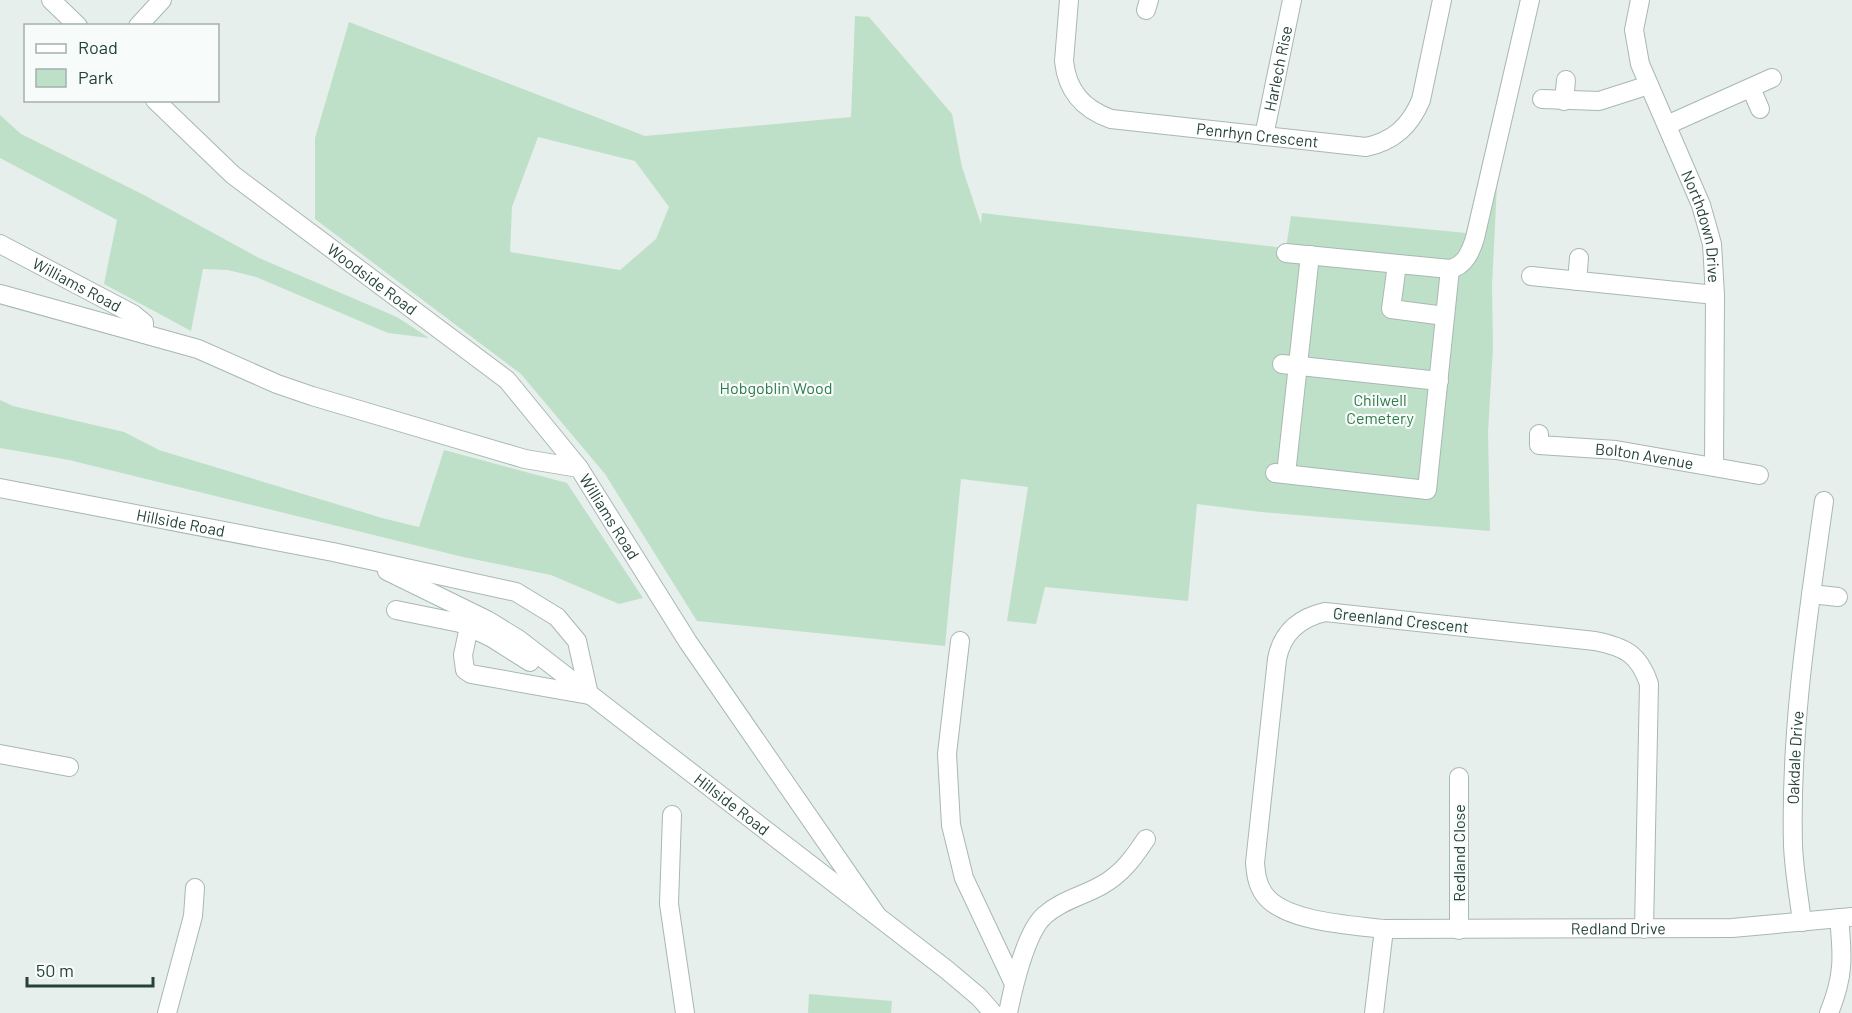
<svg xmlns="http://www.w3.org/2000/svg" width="1852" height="1013" viewBox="0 0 1852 1013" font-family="Barlow,sans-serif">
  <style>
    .green { fill: #bfe0c8; fill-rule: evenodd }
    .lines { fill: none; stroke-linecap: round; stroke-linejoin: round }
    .minor-casing { stroke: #a8b8b2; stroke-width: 20 }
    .minor { stroke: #fff; stroke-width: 18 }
    .labels { text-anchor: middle; stroke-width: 4.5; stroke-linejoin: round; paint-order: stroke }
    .street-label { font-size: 16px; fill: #24423a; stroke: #f7fbf9 }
    .park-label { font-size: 16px; fill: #2d7a4b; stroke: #f7fbf9 }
  </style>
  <rect width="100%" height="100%" fill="#e6efeb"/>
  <g class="green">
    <path d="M1520,0h19l-42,185 -5,101 1,61 -5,85 2,99 -229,-19 -64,-8 -9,97 -143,-14 -9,37 -29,-3 21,-134 -67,-8 -16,167 -248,-25 -92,-147 -84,-100 -206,-155v-81l34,-116 296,114 206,-19 4,-101 14,1 83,97 10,53 19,57 1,-11 304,35 5,-32 175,17zM538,137l97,24 34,46 -13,32 -36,31 -110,-18 2,-45z"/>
    <path d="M0,115l21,19 123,61 115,63 138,59 32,21 -41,-5 -132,-56 -28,-7 -25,-1 -12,62 -87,-47 13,-64 -117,-62z"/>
    <path d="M0,400l13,6 111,26 35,18 223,68 37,9 25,-77 123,33 76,115 -24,6 -68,-29 -88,-18 -394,-97 -69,-12z"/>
    <path d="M809,994l83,7 -1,12h-83z"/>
  </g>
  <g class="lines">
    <g class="minor-casing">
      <g id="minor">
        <path d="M51,0l27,26"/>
        <path id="s1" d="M1069,0l-5,61c3,30 19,48 47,58l255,28c28,-6 44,-21 55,-47l21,-100"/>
        <path id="s2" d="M1640,0l-6,30 6,34 61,141 11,39 3,51 -1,171"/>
        <path d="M1146,10l3,-10"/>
        <path d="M138,26l24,-26"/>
        <path d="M1751,88l9,21"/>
        <path d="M1542,99l57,2 50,-16"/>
        <path id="s3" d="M155,100l78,75 274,205 72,88"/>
        <path d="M1564,101l2,-21"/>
        <path d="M1667,125l105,-47"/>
        <path id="s4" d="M1264,136l28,-136"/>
        <path id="s5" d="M0,244l133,70 11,9v11"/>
        <path d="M1286,253l164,16c15,-3 21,-18 25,-31l55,-238"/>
        <path d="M1397,264l-6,45 54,7"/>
        <path d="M1531,276l184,19"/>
        <path d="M1577,281l2,-23"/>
        <path id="s6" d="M0,294l198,55 79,35 35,12 213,63 54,9 109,174 188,272"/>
        <path d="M1282,364l157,17"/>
        <path id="s7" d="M1539,434v11l77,5 143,25"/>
        <path d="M1275,473l152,17 23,-221"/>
        <path d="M1286,474l24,-219"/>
        <path id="s8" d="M0,488l333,64 183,40 41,25 20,24 12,54 -118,-21 -6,-4 -2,-15 6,-28 -9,-4 -64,-13"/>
        <path id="s9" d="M387,571l100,49 31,19 429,331 32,27 14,16"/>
        <path d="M1811,594l27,3"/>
        <path d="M469,627l23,11 38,24"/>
        <path d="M960,641l-13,113 4,71 13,53 50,106"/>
        <path d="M0,754l69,13"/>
        <path d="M672,815l-3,89 16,109"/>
        <path id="s10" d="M1802,922c-3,-25 -8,-51 -9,-77 -3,-116 15,-229 31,-344"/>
        <path id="s11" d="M1644,929l5,-245c-10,-30 -24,-37 -54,-43l-270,-29c-26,6 -43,21 -48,47l-22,204c1,11 2,21 9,31 19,28 88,31 120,35l348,-1 120,-11"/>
        <path d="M1459,930v-153"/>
        <path d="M167,1013l26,-97 2,-28"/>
        <path d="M1008,1013c5,-25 18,-82 37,-98 17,-15 38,-19 57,-30 20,-11 32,-28 44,-46"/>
        <path d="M1374,1013l10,-84"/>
        <path d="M1829,1013c15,-37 14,-56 10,-95"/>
      </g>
    </g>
    <use href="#minor" class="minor"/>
  </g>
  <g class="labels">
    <g class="street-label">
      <text dy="6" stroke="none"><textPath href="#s4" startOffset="69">Harlech Rise</textPath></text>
      <text dy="6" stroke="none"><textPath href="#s1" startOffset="288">Penrhyn Crescent</textPath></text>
      <text dy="6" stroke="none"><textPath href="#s2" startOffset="240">Northdown Drive</textPath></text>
      <text dy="6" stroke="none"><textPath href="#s3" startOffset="282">Woodside Road</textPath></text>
      <text dy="6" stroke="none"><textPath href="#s5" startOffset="87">Williams Road</textPath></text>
      <text dy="6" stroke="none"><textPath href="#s7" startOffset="117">Bolton Avenue</textPath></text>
      <text dy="6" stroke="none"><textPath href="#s6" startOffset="663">Williams Road</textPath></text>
      <text dy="6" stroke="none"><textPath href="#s8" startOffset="184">Hillside Road</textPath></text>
      <text transform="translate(1401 620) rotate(6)" y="6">Greenland Crescent</text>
      <text dy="6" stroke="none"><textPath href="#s10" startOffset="165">Oakdale Drive</textPath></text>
      <text dy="6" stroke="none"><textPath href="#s9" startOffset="418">Hillside Road</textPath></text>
      <text transform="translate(1459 853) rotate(-90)" y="6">Redland Close</text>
      <text dy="6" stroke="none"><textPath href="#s11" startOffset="1262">Redland Drive</textPath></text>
    </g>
    <g class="park-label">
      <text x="776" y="394">Hobgoblin Wood</text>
      <text x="1380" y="406">Chilwell<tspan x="1380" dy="18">Cemetery</tspan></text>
    </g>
  </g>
  <rect x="24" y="24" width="195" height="78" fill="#f7fbf9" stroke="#a3b1ad" stroke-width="1.5"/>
  <rect x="36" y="44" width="30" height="9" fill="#ffffff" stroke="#a3b1ad" stroke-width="1.5"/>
  <text x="78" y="54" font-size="18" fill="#24423a">Road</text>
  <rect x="36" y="69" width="30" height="18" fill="#bfe0c8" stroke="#a3b1ad" stroke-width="1.5"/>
  <text x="78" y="84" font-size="18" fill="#24423a">Park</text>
  <path d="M27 977v9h126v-9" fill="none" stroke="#24423a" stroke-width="3"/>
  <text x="36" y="977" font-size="18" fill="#24423a" stroke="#f7fbf9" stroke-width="4.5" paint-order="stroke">50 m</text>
</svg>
